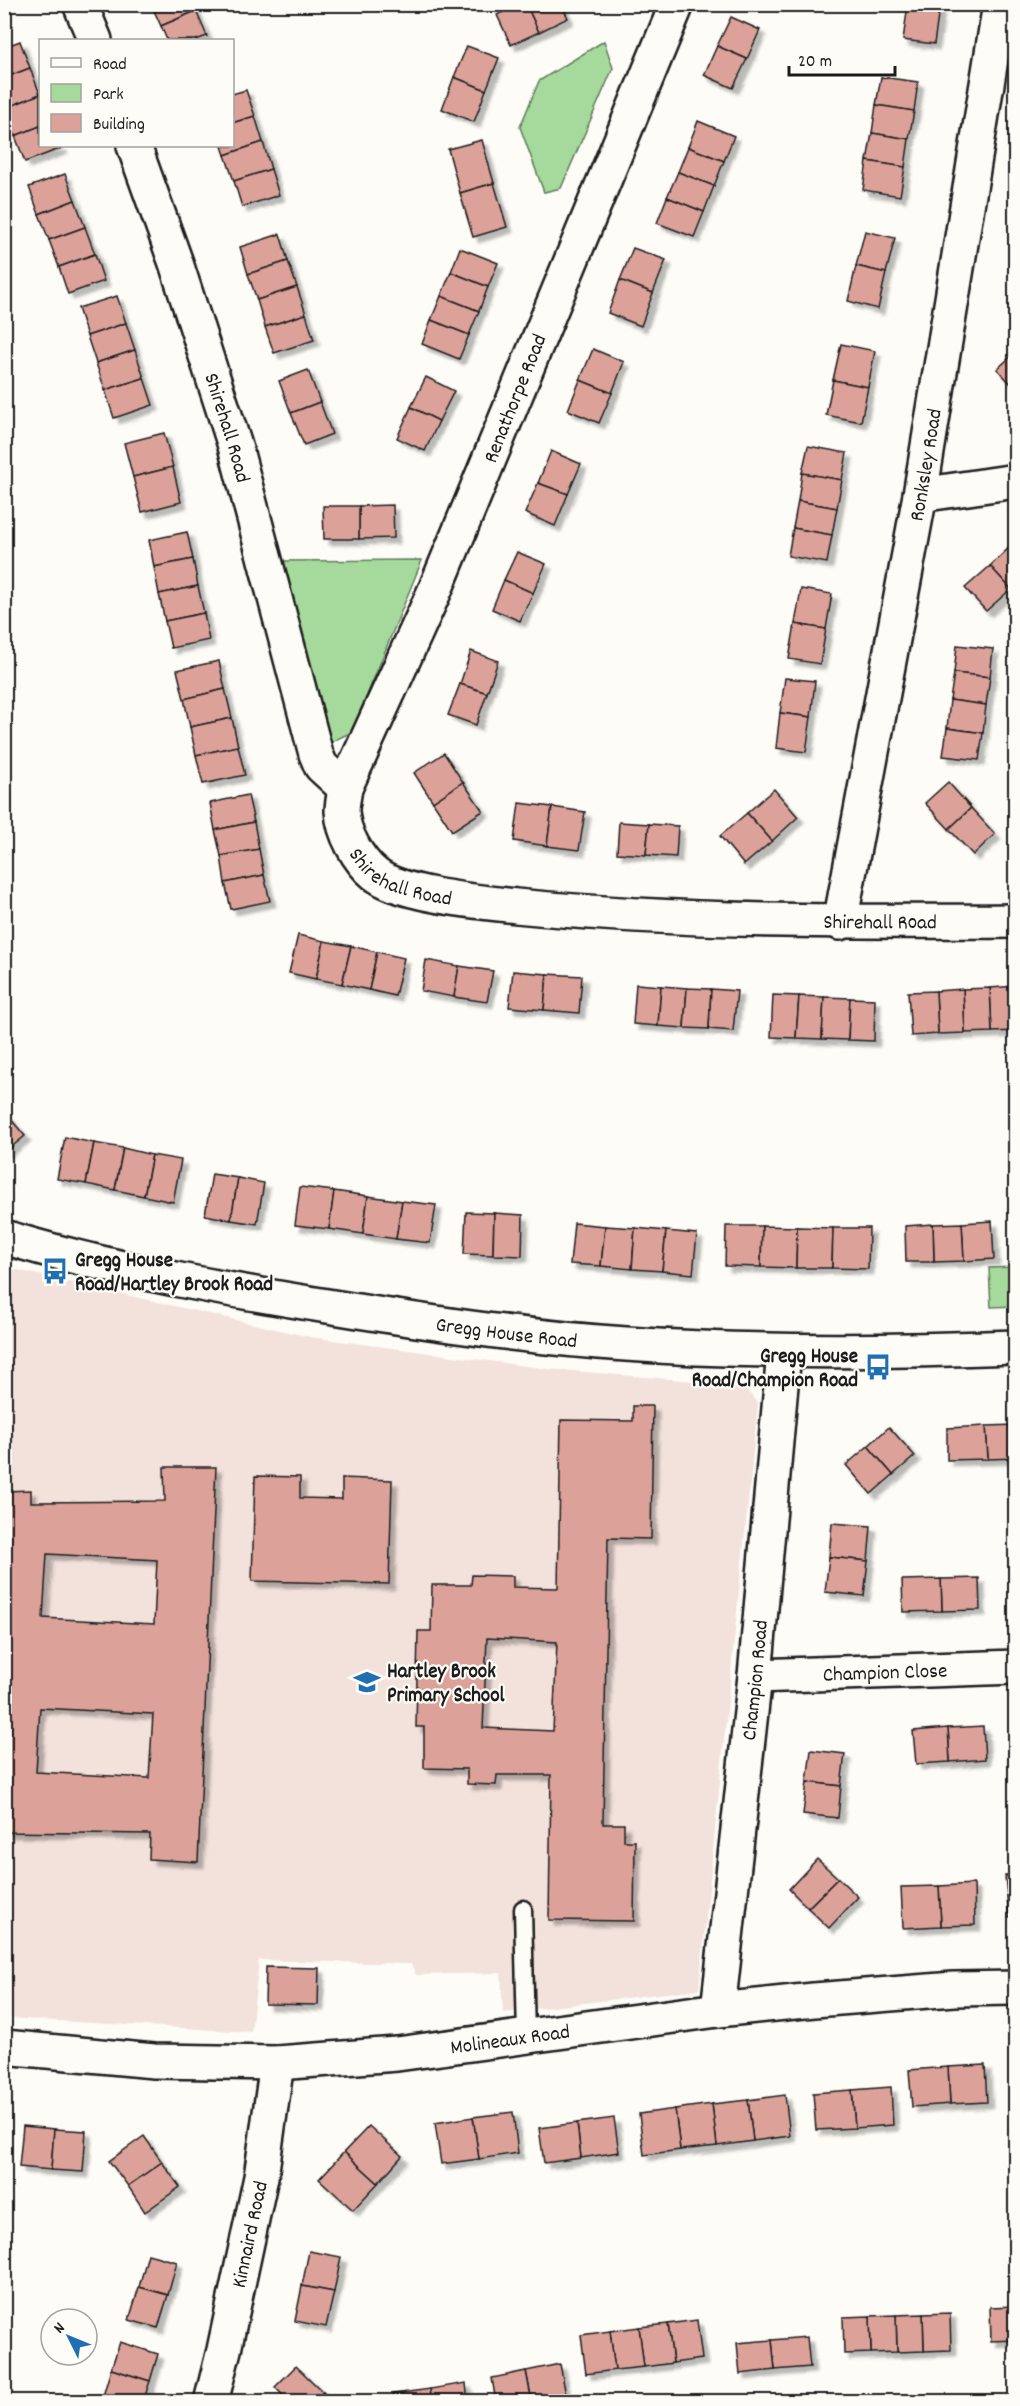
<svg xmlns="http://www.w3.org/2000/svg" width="1020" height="2406" viewBox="0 0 1020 2406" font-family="Dekko,sans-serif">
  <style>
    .built { fill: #f3e1db }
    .green { fill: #a6da9c; stroke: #617b5c; stroke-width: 1.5 }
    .building { fill: #dca29a; stroke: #1c1c1c; stroke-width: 1.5; fill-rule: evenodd; filter: url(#shadow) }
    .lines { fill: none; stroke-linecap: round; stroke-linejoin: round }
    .service-casing { stroke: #1c1c1c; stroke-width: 21 }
    .minor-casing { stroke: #1c1c1c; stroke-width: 38 }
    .service { stroke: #fdfcf7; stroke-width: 16 }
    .minor { stroke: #fdfcf7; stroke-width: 33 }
    .labels { text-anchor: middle; stroke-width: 4.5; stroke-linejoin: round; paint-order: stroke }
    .street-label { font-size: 21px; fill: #1c1c1c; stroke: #fdfcf7 }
    .poi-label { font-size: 21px; font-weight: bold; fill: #1c1c1c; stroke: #fdfcf7; text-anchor: start }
  </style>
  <defs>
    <filter id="shadow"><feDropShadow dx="5.5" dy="5.5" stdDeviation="1.5" flood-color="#0004"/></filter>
  </defs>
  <rect width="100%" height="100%" fill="#fdfcf7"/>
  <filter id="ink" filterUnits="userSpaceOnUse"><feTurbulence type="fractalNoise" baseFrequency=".0167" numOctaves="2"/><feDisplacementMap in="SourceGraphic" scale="12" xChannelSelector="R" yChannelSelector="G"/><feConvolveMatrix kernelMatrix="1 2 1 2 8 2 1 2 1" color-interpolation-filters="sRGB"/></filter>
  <g filter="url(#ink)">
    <path class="built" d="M4,1267l306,70 238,32 194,16 16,18 -59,586 -196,24 -2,-40 -85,2 -5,-11 -152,-4 -8,72 -246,-14z"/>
    <g class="green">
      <path d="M604,41l9,27 -52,120 -17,4 -24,-65 19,-46z"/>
      <path d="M422,560l-70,172 -21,10 -49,-181z"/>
      <path d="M1015,1267v39l-24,1 -2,-39z"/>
    </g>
    <g class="building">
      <path d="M151,4h42l3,7 -35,15z"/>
      <path d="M518,4h8l13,28 -28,13 -14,-30z"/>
      <path d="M526,4h35l7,14 -29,14z"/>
      <path d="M908,4l31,5 -5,35 -31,-4z"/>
      <path d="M196,11l11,25 -11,4h-29l-6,-14z"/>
      <path d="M731,17l29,13 -13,29 -30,-13z"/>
      <path d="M20,41l10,27 -26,10v-31z"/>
      <path d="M467,46l32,12 -13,32 -32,-13z"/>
      <path d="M717,46l30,13 -14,29 -29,-13z"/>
      <path d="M30,68l10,26 -36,15v-31z"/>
      <path d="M454,77l32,13 -12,32 -32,-13z"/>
      <path d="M881,77l37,5 -4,29 -38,-6z"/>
      <path d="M246,90l9,26 -23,7v-29z"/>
      <path d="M40,94v32l-25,10 -11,-27z"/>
      <path d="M876,105l38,6 -5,28 -37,-6z"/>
      <path d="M255,116l8,26 -38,13 -3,-9h10v-23z"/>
      <path d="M698,121l36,15 -10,25 -36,-14z"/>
      <path d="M40,126v20h21l1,2 -37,14 -10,-26z"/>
      <path d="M872,133l37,6 -4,28 -38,-6z"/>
      <path d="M482,140l12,43 -34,10 -12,-44z"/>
      <path d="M263,142l8,27 -37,12 -9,-26z"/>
      <path d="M688,147l36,14 -10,25 -36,-14z"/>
      <path d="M867,161l38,6 -5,29 -37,-6z"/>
      <path d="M271,169l8,26 -37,12 -8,-26z"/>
      <path d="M678,172l36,14 -10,26 -37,-15z"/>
      <path d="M65,174l10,26 -36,14 -10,-27z"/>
      <path d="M494,183l13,44 -34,10 -13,-44z"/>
      <path d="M667,197l37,15 -10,25 -37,-14z"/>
      <path d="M75,200l10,27 -36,13 -10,-26z"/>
      <path d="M85,227l10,27 -36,13 -10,-27z"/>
      <path d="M865,231l30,7 -9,35 -30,-7z"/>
      <path d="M280,234l8,27 -40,13 -8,-27z"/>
      <path d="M460,248l38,15 -10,24 -37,-15z"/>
      <path d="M633,248l33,12 -13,33 -33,-13z"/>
      <path d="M95,254l9,27 -36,13 -9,-27z"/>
      <path d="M288,261l9,26 -40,13 -9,-26z"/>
      <path d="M856,266l30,7 -8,36 -30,-8z"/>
      <path d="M451,272l37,15 -9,24 -38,-15z"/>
      <path d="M620,280l33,13 -12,33 -33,-13z"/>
      <path d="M297,287l9,27 -41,13 -8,-27z"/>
      <path d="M117,296l9,27 -39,13 -9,-28z"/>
      <path d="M441,296l38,15 -10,24 -38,-15z"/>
      <path d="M306,314l8,26 -40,13 -9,-26z"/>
      <path d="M431,320l38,15 -10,24 -37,-15z"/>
      <path d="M126,323l9,27 -39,13 -9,-27z"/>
      <path d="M841,344l34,7 -7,36 -35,-7z"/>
      <path d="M593,349l31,13 -12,31 -32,-13z"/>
      <path d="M135,350l9,28 -39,12 -9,-27z"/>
      <path d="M1016,352v37l-19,-20z"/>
      <path d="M308,370l12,32 -29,11 -12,-32z"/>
      <path d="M426,377l28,14 -15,30 -28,-14z"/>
      <path d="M144,378l9,27 -39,13 -9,-28z"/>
      <path d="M580,380l32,13 -13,30 -31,-13z"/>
      <path d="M833,380l35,7 -7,35 -35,-7z"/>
      <path d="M320,402l12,32 -28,11 -13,-32z"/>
      <path d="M411,407l28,14 -14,30 -28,-13z"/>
      <path d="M164,433l9,34 -40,10 -9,-34z"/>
      <path d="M808,446l39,7 -5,27 -40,-7z"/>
      <path d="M551,451l30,13 -13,30 -30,-11z"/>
      <path d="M173,467l8,35 -39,10 -9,-35z"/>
      <path d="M802,473l40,7 -5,28 -39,-7z"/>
      <path d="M538,483l30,11 -13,32 -30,-13z"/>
      <path d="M798,501l39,7 -5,27 -39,-7z"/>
      <path d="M393,505l1,33 -35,1v-33z"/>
      <path d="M323,506h36v33h-35z"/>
      <path d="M793,528l39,7 -5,28 -39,-7z"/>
      <path d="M187,532l6,27 -39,8 -5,-27z"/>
      <path d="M1014,543l2,41 -5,5 -21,-23z"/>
      <path d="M517,552l29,12 -13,29 -29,-13z"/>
      <path d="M193,559l5,27 -39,8 -5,-27z"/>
      <path d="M990,566l21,23 -25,22 -21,-23z"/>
      <path d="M504,580l29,13 -13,28 -28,-12z"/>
      <path d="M198,586l6,27 -39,8 -6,-27z"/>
      <path d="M801,589l31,5 -6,35 -31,-5z"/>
      <path d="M204,613l5,27 -38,8 -6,-27z"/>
      <path d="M795,624l31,5 -6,35 -31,-5z"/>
      <path d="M957,645l36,4 -3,28 -36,-4z"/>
      <path d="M471,651l27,10 -11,32 -27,-9z"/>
      <path d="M219,661l6,28 -41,10 -7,-29z"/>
      <path d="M954,673l36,4 -4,28 -36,-5z"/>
      <path d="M785,678l30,3 -4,36 -31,-4z"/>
      <path d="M460,684l27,9 -11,32 -28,-10z"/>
      <path d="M225,689l7,29 -42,9 -6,-28z"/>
      <path d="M950,700l36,5 -3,28 -36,-5z"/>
      <path d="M780,713l31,4 -5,35 -30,-4z"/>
      <path d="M232,718l6,28 -42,9 -6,-28z"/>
      <path d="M947,728l36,5 -4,27 -36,-4z"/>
      <path d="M238,746l7,29 -42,9 -7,-29z"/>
      <path d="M444,753l19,29 -30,20 -19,-29z"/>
      <path d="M463,782l20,29 -31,20 -19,-29z"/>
      <path d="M948,782l23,26 -22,21 -24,-26z"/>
      <path d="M774,789l24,28 -26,24 -25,-28z"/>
      <path d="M248,795l6,27 -39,8 -5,-27z"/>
      <path d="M519,803l33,4 -5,39 -33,-5z"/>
      <path d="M552,807l33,5 -6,38 -32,-4z"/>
      <path d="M971,808l24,26 -22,21 -24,-26z"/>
      <path d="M747,813l25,28 -28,24 -24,-29z"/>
      <path d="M254,822l5,27 -38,7 -6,-26z"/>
      <path d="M619,822l30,2 -3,31 -29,-2z"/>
      <path d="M649,824l29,2 -2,31 -30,-2z"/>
      <path d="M259,849l5,26 -39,8 -4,-27z"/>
      <path d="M264,875l6,26 -39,8 -6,-26z"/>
      <path d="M298,935l26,6 -8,38 -27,-6z"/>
      <path d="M324,941l27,5 -9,38 -26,-5z"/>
      <path d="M351,946l26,6 -8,38 -27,-6z"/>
      <path d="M377,952l27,6 -9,38 -26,-6z"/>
      <path d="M426,960l33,6 -5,31 -33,-6z"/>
      <path d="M459,966l34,5 -6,31 -33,-5z"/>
      <path d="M513,971l34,3 -3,36 -35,-3z"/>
      <path d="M547,974l35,2 -3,37 -35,-3z"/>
      <path d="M636,984l25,2 -3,40 -25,-2z"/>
      <path d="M661,986l26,2 -3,40 -26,-2z"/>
      <path d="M1016,986v45l-24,1 -2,-44z"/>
      <path d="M687,988l24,1 -2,40 -25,-1z"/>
      <path d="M990,988l2,44 -27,1 -2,-44z"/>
      <path d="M711,989l26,2 -4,40 -24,-2z"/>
      <path d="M963,989l2,44 -27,1 -2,-43z"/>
      <path d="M936,991l2,43 -27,2 -3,-44z"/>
      <path d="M773,995l26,1 -3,42 -25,-1z"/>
      <path d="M799,996l25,1 -2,42 -26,-1z"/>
      <path d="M824,997l26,1 -2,42 -26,-1z"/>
      <path d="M850,998l25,1 -1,42 -26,-1z"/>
      <path d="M4,1111l21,25 -21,17z"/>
      <path d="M65,1137l29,6 -8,41 -29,-5z"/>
      <path d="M94,1143l29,5 -8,42 -29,-6z"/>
      <path d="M123,1148l29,7 -8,41 -29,-6z"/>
      <path d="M152,1155l29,5 -8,42 -29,-6z"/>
      <path d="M212,1174l26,4 -7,42 -26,-5z"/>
      <path d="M238,1178l26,5 -7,41 -26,-4z"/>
      <path d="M300,1187l34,4 -5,38 -34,-4z"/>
      <path d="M334,1191l34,5 -5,38 -34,-5z"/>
      <path d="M368,1196l34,5 -6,38 -33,-5z"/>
      <path d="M402,1201l34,4 -6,38 -34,-4z"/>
      <path d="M466,1212l28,1 -1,42 -29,-1z"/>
      <path d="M494,1213l29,2 -1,41 -29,-1z"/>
      <path d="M992,1221l2,38 -30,2 -2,-38z"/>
      <path d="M574,1223l31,3 -4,40 -31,-2z"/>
      <path d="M962,1223l2,38 -30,1 -1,-38z"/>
      <path d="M933,1224l1,38h-28l-1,-36z"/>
      <path d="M605,1226l30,2 -3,41 -31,-3z"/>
      <path d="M726,1226h36l-1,41 -36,-1z"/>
      <path d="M762,1226l35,1 -1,41 -35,-1z"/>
      <path d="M797,1227l36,1 -1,40h-36z"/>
      <path d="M635,1228l31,3 -4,40 -30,-2z"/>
      <path d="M833,1228h36l-1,41 -36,-1z"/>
      <path d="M666,1231l31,3 -4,40 -31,-3z"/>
      <path d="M633,1406h20l-2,133 -43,-1 -5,286h21v17h11l-1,80 -85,-1 2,-145h-54l-1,10 -29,-1v-15l-43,-1v-41h-8l2,-96h13l1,-46h39l1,-10 41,1v11l45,1 3,-168 72,1zM487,1638l70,4 -4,89 -70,-3z"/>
      <path d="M1016,1425v33l-28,1 -2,-33z"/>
      <path d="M986,1426l2,33 -41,1v-32z"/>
      <path d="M889,1427l26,29 -22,19 -25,-29z"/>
      <path d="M868,1446l25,29 -22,19 -25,-29z"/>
      <path d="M164,1467h52l-18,395 -49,-3 1,-25 -146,-2v-341l27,-1v12l134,-1zM47,1554l110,6 -3,64 -111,-6zM40,1708l113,6 -4,64 -113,-6z"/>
      <path d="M255,1476l45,1v21l42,1v-21l50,2 -3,104 -137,-3z"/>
      <path d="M832,1523l39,3 -3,35 -39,-4z"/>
      <path d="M829,1557l39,4 -4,35 -39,-4z"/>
      <path d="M979,1578l1,32 -38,1 -1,-32z"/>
      <path d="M941,1579l1,32 -39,1 -1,-32z"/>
      <path d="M983,1726l2,33 -35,3 -2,-34z"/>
      <path d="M948,1728l2,34 -34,2 -3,-33z"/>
      <path d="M811,1750l34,4 -4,32 -34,-4z"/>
      <path d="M807,1782l34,4 -3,32 -35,-4z"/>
      <path d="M817,1859l21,19 -30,30 -19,-19z"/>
      <path d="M1016,1875v41l-7,1 -4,-41z"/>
      <path d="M838,1878l20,19 -29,31 -21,-20z"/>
      <path d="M974,1884l1,41 -34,1 -2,-40z"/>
      <path d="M939,1886l2,40 -38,2 -2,-41z"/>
      <path d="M266,1967l53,1 -1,37 -53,-1z"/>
      <path d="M985,2065l2,37 -37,2 -2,-37z"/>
      <path d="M948,2067l2,37 -38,3 -3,-37z"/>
      <path d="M891,2087l2,38 -38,3 -3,-38z"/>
      <path d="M852,2090l3,38 -39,2 -3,-37z"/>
      <path d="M785,2095l5,41 -37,5 -5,-41z"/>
      <path d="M748,2100l5,41 -36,5 -5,-42z"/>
      <path d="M712,2104l5,42 -37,4 -5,-41z"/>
      <path d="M675,2109l5,41 -36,5 -5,-41z"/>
      <path d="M513,2112l5,41 -39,6 -6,-42z"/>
      <path d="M473,2117l6,42 -38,5 -6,-41z"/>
      <path d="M614,2118l5,34 -38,6 -4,-35z"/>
      <path d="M577,2123l4,35 -37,5 -5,-35z"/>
      <path d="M23,2126l31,3 -3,41 -32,-3z"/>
      <path d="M369,2126l33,30 -24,27 -34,-31z"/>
      <path d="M54,2129l32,2 -3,41 -32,-2z"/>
      <path d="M144,2136l18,26 -34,24 -19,-25z"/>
      <path d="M344,2152l34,31 -25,27 -34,-31z"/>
      <path d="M162,2162l18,25 -35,25 -17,-26z"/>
      <path d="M309,2251l32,6 -7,35 -32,-6z"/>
      <path d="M148,2254l29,8 -9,33 -29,-8z"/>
      <path d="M302,2286l32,6 -8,35 -31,-6z"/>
      <path d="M139,2287l29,8 -10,33 -29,-8z"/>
      <path d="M1016,2306v34l-25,1 -1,-34z"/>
      <path d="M950,2313l1,37 -27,1 -1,-37z"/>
      <path d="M923,2314l1,37 -27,1 -1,-37z"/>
      <path d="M896,2315l1,37 -26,1 -1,-37z"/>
      <path d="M870,2316l1,37 -27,1 -1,-37z"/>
      <path d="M697,2320l5,39 -29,4 -5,-39z"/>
      <path d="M668,2324l5,39 -29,4 -5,-40z"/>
      <path d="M639,2327l5,40 -29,3 -5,-39z"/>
      <path d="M610,2331l5,39 -29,4 -5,-39z"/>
      <path d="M807,2337l3,30 -35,3 -3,-30z"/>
      <path d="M772,2340l3,30 -35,4 -3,-31z"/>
      <path d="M120,2342l38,12 -8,27 -39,-12z"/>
      <path d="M560,2364l6,31 -34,7 -6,-31z"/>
      <path d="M296,2366l27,26 -10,10h-24l-14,-15z"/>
      <path d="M111,2369l39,12 -7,21h-22l-18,-6z"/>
      <path d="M526,2371l6,31h-36l-4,-24z"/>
      <path d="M466,2383l2,19h-36l-2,-13z"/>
      <path d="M430,2389l2,13h-37l-1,-8z"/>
      <path d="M323,2392l9,10h-19z"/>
    </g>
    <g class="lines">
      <g class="service-casing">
        <path id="service" d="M523,1909l3,128"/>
      </g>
      <g class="minor-casing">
        <g id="minor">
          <path d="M80,4l15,36"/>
          <path id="s1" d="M677,4l-241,584 -91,200c-1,8 -3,16 -3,23 1,22 16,49 33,63 25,21 107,28 141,32 166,16 332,16 500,15"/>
          <path id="s2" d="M134,146l42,117 59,183 81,308 5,12 24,22"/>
          <path d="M920,495l96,-14"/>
          <path id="s3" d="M840,923l80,-428 80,-491"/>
          <path id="s4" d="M4,1237c102,31 207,50 311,67 103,17 207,33 311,40 130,9 259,8 390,3"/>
          <path id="s5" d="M755,1676l261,-9"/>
          <path id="s6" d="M718,2010l37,-334 29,-324"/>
          <path id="s7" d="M4,2047l150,14 123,2 120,-9 321,-44 96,-10 140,-11 62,-1"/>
          <path id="s8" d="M211,2402l13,-52 37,-173 16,-114"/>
        </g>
      </g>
      <use href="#service" class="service"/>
      <use href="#minor" class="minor"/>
    </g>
  </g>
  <defs>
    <g id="bus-bare" transform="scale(2.07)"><path d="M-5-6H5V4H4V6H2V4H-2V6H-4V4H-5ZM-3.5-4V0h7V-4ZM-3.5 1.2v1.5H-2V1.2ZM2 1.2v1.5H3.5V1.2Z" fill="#1f6fb2" stroke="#fdfcf7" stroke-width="2.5" paint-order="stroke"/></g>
    <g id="school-bare" transform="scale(2.07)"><path d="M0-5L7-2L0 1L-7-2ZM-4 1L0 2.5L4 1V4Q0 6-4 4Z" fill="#1f6fb2" stroke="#fdfcf7" stroke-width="2.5" paint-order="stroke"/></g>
  </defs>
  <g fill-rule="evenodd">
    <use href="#bus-bare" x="55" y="1271"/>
    <use href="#bus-bare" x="878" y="1367"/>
    <use href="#school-bare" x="367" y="1682"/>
  </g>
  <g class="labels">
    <g class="street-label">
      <text transform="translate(514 398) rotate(-68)" y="7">Renathorpe Road</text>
      <text dy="7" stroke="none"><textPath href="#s2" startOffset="297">Shirehall Road</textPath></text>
      <text dy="7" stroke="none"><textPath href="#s3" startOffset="466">Ronksley Road</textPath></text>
      <text dy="7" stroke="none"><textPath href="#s1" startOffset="972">Shirehall Road</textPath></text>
      <text dy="7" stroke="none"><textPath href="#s1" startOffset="1458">Shirehall Road</textPath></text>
      <text dy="7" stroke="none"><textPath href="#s4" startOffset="512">Gregg House Road</textPath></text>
      <text dy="7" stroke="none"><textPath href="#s5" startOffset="130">Champion Close</textPath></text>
      <text dy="7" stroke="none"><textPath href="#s6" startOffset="332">Champion Road</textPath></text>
      <text dy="7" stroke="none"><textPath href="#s7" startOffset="508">Molineaux Road</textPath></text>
      <text dy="7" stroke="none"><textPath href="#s8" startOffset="172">Kinnaird Road</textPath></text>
    </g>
    <g class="poi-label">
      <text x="75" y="1266">Gregg House<tspan x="75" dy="24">Road/Hartley Brook Road</tspan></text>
      <text x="858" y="1362" text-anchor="end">Gregg House<tspan x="858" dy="24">Road/Champion Road</tspan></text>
      <text x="387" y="1677">Hartley Brook<tspan x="387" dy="24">Primary School</tspan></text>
    </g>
  </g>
  <rect width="1020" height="2406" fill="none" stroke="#fdfcf7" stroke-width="24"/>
  <rect x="12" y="12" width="996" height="2382" fill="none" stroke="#1c1c1c" stroke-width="2" filter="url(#ink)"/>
  <rect x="39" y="39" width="195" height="108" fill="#fdfcf7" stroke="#a3a29f" stroke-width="1.5"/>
  <rect x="51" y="58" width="30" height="9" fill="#fdfcf7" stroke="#a3a29f" stroke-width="1.5"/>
  <text x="93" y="69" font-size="18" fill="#1c1c1c">Road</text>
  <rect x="51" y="84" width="30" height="18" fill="#a6da9c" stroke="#a3a29f" stroke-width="1.5"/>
  <text x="93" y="99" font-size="18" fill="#1c1c1c">Park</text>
  <rect x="51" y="114" width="30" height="18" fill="#dca29a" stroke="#a3a29f" stroke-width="1.5"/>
  <text x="93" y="129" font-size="18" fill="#1c1c1c">Building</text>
  <g transform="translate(69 2337) rotate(313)"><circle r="28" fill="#fdfcf7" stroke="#a3a29f" stroke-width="1.5"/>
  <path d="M0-4.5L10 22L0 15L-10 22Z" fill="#1f6fb2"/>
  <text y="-9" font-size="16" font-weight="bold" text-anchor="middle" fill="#1c1c1c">N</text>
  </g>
  <path d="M789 66v9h106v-9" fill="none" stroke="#1c1c1c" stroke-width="3"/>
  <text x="798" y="66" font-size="18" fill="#1c1c1c" stroke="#fdfcf7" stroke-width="4.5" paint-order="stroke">20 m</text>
</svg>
